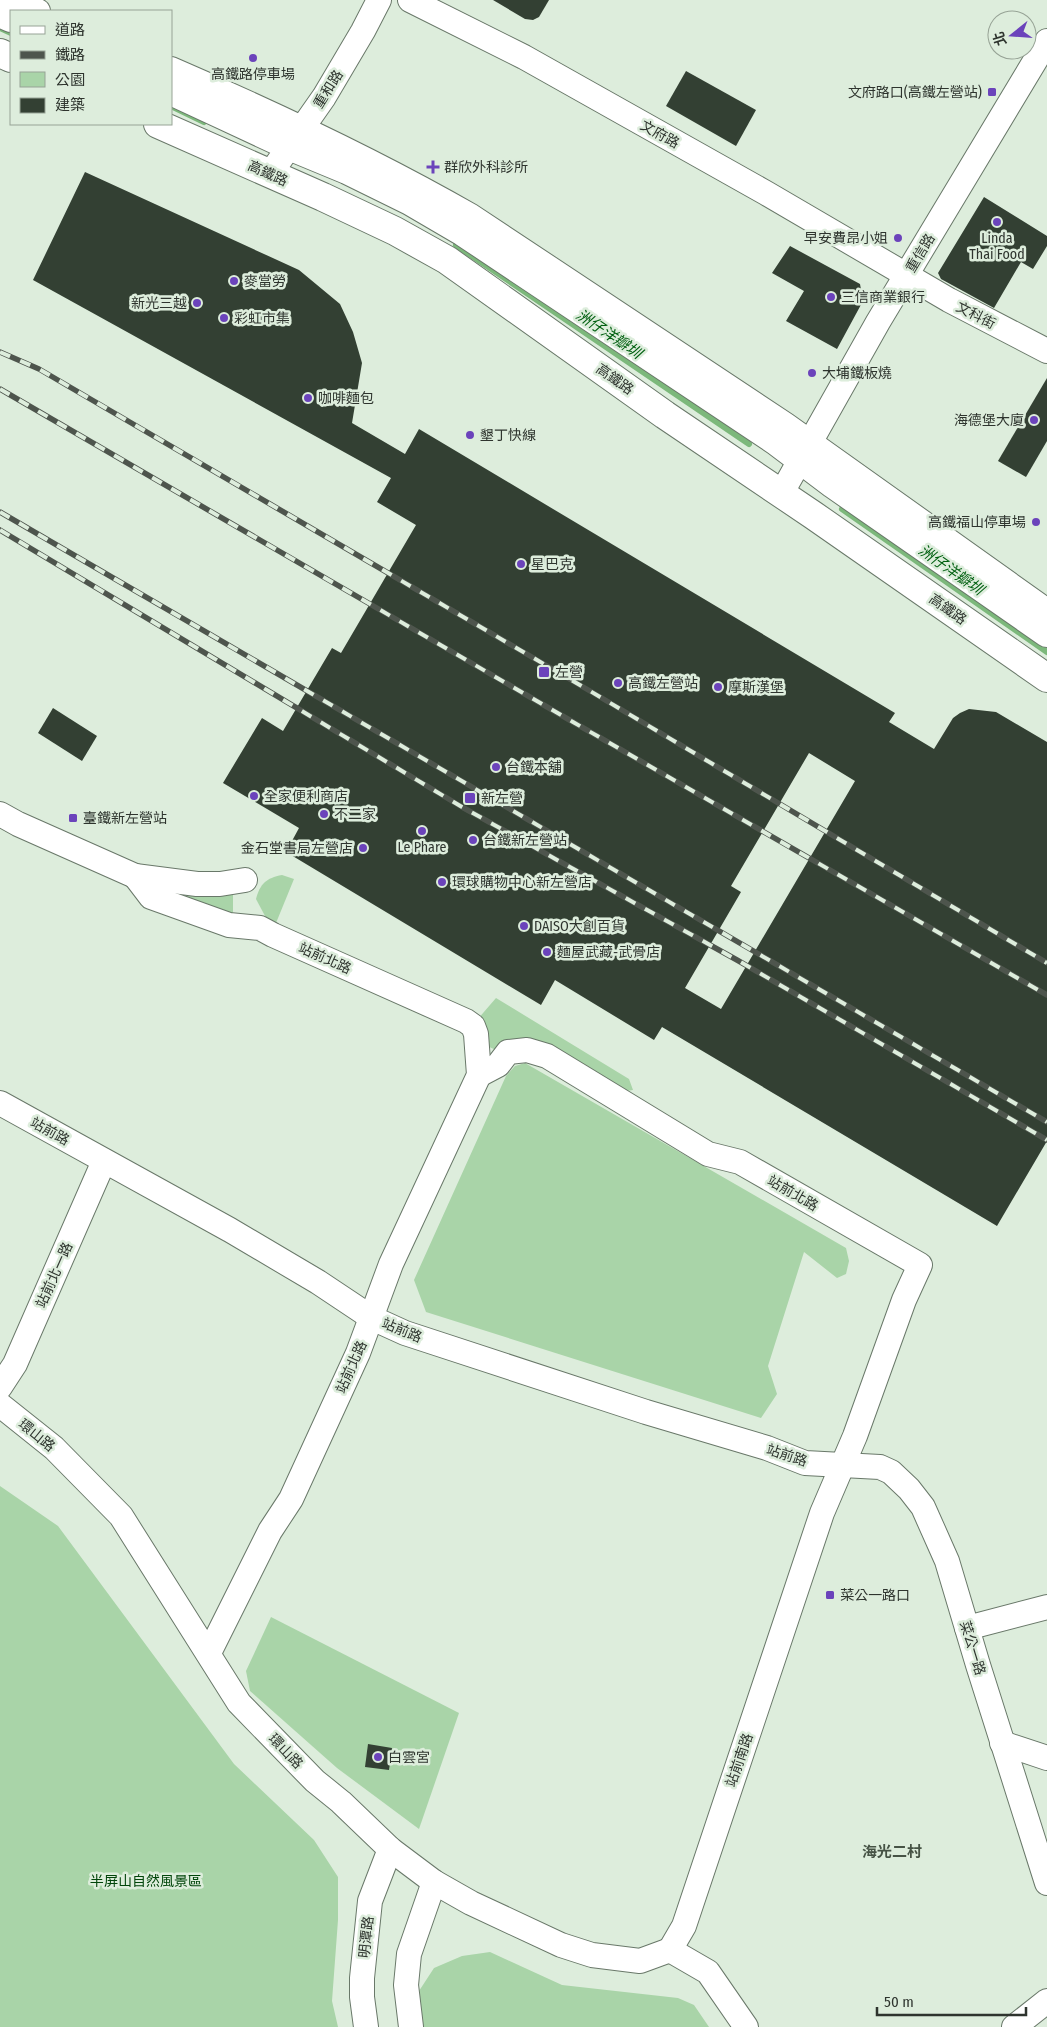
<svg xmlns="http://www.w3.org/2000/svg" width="1047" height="2027" viewBox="0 0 1047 2027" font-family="'Fira Sans Condensed','Noto Sans TC',sans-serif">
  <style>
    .green { fill: #a9d4a8 }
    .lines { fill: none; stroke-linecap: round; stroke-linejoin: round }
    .stream { stroke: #7cb87b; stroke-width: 6 }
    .building { fill: #334033; fill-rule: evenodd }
    .minor-casing { stroke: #697869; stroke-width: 26 }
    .tertiary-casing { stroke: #697869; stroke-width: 30 }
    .minor { stroke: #fff; stroke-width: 24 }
    .tertiary { stroke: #fff; stroke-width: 28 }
    .rail-casing { stroke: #4e554d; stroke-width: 5.5 }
    .rail { stroke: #ddeddc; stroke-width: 4; stroke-dasharray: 11; stroke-linecap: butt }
    .poi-dot { fill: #6b43bb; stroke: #ddeddc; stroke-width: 2 }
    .labels { text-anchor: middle; stroke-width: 5; stroke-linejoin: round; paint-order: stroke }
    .poi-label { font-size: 14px; fill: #2e342e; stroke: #ddeddc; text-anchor: start }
    .street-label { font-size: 14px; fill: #2e342e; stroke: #ddeddc }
    .park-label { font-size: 14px; fill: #01450a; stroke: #ddeddc }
    .water-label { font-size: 15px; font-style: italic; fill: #005f10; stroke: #ddeddc }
    .neighbourhood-label { font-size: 15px; font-weight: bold; fill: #465345; stroke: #ddeddc }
  </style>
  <rect width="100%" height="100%" fill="#ddeddc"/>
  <g class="green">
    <path d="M282,875l12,4 -18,44 -11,-7 -9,-17c4,-15 10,-21 26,-24z"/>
    <path d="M182,891l51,3v20l-54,-17 -1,-3z"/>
    <path d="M496,998l133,81 4,11 -13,2 -85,-51 -17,-2 -15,4 -7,7 -9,-4 -10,-26z"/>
    <path d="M525,1063l321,185 3,13 -3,13 -9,4 -33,-26 -36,114 9,28 -16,24 -335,-106 -12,-32 92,-204 9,-10z"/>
    <path d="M0,1486l58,40 176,238 80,76 24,37v43l-6,81 6,26h-338z"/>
    <path d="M271,1617l188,96 -40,116 -82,-61 -87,-77 -4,-20z"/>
    <path d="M490,1952l72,33 116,13 16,7 15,22h-286l-4,-11v-25l15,-23 28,-12z"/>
  </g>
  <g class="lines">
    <g class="stream">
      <path d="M0,28l11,5"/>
      <path d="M171,106l33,16"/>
      <path d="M456,245l293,199"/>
      <path d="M842,509l205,143"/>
    </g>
  </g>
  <g class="building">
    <path d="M493,0h56l-10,17 -6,3 -8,-1z"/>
    <path d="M686,71l70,39 -20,36 -70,-40z"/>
    <path d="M85,172l214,98 41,34 13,28 9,31 -10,60 53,31 14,-25 476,284 -6,9 45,27 19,-31 7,-5 9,-4 27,3 51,30v399l-50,85 -335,-199 -8,13 -99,-60 -14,25 -255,-153 13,-24 -76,-45 39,-65 21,13 49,-83 9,5 75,-128 -39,-23 14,-24 -358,-198zM809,753l46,28 -134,228 -36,-21 56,-96 -10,-6z"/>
    <path d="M984,197l63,39v10l-14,23 -12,-7 -27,46 -53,-29 -3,-6z"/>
    <path d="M790,246l70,38 3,17 -26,48 -51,-28 18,-30 -32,-18z"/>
    <path d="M1047,378v63l-21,36 -28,-16z"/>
    <path d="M53,708l44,28 -15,25 -44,-28z"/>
    <path d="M368,1744l24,4 -3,22 -24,-3z"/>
  </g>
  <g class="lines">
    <g class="minor-casing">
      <g id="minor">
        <path d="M12,0l26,11"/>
        <path d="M410,0l114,57 242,136 183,107 98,51"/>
        <path d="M171,69c102,44 204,92 300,147l315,209 261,186"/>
        <path d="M270,174l54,-77 39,-66 16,-31"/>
        <path d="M781,494l97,-172 169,-281"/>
        <path d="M0,814l18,10 117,52 62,8h23l25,-4"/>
        <path d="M135,876l16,21 78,28 31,3 13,7 193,86 7,5 3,8 3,41 -88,189 -33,89 -67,146 -21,32 -61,122"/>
        <path d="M479,1075l19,-10 10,-13 19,-2 20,6 161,98 32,8 180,103 -16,35 -49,136 -33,77 -133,398 -5,15 -14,24"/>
        <path d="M0,1103l230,127 88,52 54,36 33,15 241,79 121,36 38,15 75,4 11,5 18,17 14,18 24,54 31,104 69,218"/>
        <path d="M0,1387l15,-23 89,-203"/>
        <path d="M0,1405l54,43 67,68 118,187 76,78 26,21 49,47 44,33 37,21 90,42 31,10 48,6 30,-11"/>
        <path d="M967,1628l80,-21"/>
        <path d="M1002,1743l45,15"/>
        <path d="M670,1950l38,22 38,55"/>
        <path d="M366,2027l-4,-30v-19l8,-77 20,-52"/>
        <path d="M411,2027l-5,-42 3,-31 25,-72"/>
        <path d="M1014,2027l33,-26"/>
      </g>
    </g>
    <g class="tertiary-casing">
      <g id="tertiary">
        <path d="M0,13l11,5"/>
        <path d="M0,53l11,5"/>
        <path d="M171,91l118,55 58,24 63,31 53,31 313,209 57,43 214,149"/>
        <path d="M158,124l165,73 72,34 52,29 218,155 148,100 234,163"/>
      </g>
    </g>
    <use href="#minor" class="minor"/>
    <use href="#tertiary" class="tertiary"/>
    <g class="rail-casing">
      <g id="rail">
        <path d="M0,352l39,17 551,322 457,272"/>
        <path d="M0,389l573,333 474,273"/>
        <path d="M0,512l1047,610"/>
        <path d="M0,530l462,277 275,153 310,180"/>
      </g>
    </g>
    <use href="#rail" class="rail"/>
  </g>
  <g class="poi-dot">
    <circle cx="253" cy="58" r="5"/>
    <rect x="987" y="87" width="10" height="10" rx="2.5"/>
    <path d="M430.5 159.5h5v5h5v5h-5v5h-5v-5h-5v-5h5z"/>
    <circle cx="997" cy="222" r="5"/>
    <circle cx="898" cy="238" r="5"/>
    <circle cx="234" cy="281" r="5"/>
    <circle cx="831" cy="297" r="5"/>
    <circle cx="197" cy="303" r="5"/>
    <circle cx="224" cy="318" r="5"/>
    <circle cx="812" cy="373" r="5"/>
    <circle cx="308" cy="398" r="5"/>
    <circle cx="1034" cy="420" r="5"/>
    <circle cx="470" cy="435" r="5"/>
    <circle cx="1036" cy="522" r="5"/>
    <circle cx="521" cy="564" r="5"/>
    <rect x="538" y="666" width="12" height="12" rx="2.5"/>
    <circle cx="618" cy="683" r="5"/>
    <circle cx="718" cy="687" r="5"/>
    <circle cx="496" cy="767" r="5"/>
    <circle cx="254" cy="796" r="5"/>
    <rect x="464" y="792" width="12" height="12" rx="2.5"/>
    <circle cx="324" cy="814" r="5"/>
    <rect x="68" y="813" width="10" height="10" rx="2.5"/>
    <circle cx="422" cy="831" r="5"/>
    <circle cx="473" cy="840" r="5"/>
    <circle cx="363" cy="848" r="5"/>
    <circle cx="442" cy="882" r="5"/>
    <circle cx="524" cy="926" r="5"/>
    <circle cx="547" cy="952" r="5"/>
    <rect x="825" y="1590" width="10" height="10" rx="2.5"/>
    <circle cx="378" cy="1757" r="5"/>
  </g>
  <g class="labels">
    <g class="poi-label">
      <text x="253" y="79" text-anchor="middle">高鐵路停車場</text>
      <text x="982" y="97" text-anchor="end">文府路口(高鐵左營站)</text>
      <text x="444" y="172">群欣外科診所</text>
      <text x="888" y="243" text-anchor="end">早安費昂小姐</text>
      <text x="997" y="243" text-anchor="middle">Linda<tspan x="997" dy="16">Thai Food</tspan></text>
      <text x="244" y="286">麥當勞</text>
      <text x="841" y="302">三信商業銀行</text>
      <text x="187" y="308" text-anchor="end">新光三越</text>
      <text x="234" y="323">彩虹市集</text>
      <text x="822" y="378">大埔鐵板燒</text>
      <text x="318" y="403">咖啡麵包</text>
      <text x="1024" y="425" text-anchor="end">海德堡大廈</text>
      <text x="480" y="440">墾丁快線</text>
      <text x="1026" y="527" text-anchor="end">高鐵福山停車場</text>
      <text x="531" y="569">星巴克</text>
      <text x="555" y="677">左營</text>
      <text x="628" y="688">高鐵左營站</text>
      <text x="728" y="692">摩斯漢堡</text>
      <text x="506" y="772">台鐵本舖</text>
      <text x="264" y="801">全家便利商店</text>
      <text x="481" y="803">新左營</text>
      <text x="334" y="819">不二家</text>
      <text x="83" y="823">臺鐵新左營站</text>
      <text x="483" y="845">台鐵新左營站</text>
      <text x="422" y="852" text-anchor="middle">Le Phare</text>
      <text x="353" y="853" text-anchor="end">金石堂書局左營店</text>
      <text x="452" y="887">環球購物中心新左營店</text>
      <text x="534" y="931">DAISO大創百貨</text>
      <text x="557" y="957">麵屋武藏-武骨店</text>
      <text x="840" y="1600">菜公一路口</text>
      <text x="388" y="1762">白雲宮</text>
    </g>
    <g class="street-label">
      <text transform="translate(328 89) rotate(-58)" y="5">重和路</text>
      <text transform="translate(660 134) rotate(29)" y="5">文府路</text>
      <text transform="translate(268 173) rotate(24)" y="5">高鐵路</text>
      <text transform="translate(920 253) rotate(-59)" y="5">重信路</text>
      <text transform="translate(976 315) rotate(27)" y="5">文科街</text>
      <text transform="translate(615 379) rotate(35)" y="5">高鐵路</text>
      <text transform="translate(948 609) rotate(35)" y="5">高鐵路</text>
      <text transform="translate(325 958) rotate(24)" y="5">站前北路</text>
      <text transform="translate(50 1131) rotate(29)" y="5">站前路</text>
      <text transform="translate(793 1193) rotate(30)" y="5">站前北路</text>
      <text transform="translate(54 1275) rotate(-66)" y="5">站前北一路</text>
      <text transform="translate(402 1330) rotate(22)" y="5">站前路</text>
      <text transform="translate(351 1367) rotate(-66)" y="5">站前北路</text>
      <text transform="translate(37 1435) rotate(39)" y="5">環山路</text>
      <text transform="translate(787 1455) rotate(18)" y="5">站前路</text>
      <text transform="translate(973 1648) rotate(73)" y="5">菜公一路</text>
      <text transform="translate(286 1751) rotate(46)" y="5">環山路</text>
      <text transform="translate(739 1760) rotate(-71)" y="5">站前南路</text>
      <text transform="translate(366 1937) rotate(-84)" y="5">明潭路</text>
    </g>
    <g class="park-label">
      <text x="146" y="1886">半屏山自然風景區</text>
    </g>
    <g class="water-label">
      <text transform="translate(609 334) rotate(34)" y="5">洲仔洋瓣圳</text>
      <text transform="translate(951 570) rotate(35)" y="5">洲仔洋瓣圳</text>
    </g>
    <g class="neighbourhood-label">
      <text x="892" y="1857">海光二村</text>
    </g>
  </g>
  <rect x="10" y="10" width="162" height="115" fill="#ddeddc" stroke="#97a396"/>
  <rect x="20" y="26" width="25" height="8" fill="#ffffff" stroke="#97a396"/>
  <text x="55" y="35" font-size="15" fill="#2e342e">道路</text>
  <rect x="20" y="51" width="25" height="8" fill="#4e554d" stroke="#97a396"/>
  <text x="55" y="60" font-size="15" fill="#2e342e">鐵路</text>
  <rect x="20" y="72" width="25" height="15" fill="#a9d4a8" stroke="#97a396"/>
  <text x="55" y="85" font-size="15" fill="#2e342e">公園</text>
  <rect x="20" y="98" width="25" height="15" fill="#334033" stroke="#97a396"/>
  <text x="55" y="110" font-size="15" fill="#2e342e">建築</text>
  <g transform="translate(1012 35) rotate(253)"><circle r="24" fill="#ddeddc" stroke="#97a396"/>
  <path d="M0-4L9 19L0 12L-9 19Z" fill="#6b43bb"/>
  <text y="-8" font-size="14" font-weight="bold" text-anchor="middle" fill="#2e342e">北</text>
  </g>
  <path d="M877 2007v8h149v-8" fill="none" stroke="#2e342e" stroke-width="2.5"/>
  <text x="884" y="2007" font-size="15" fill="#2e342e" stroke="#ddeddc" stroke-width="4" paint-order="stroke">50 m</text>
</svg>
